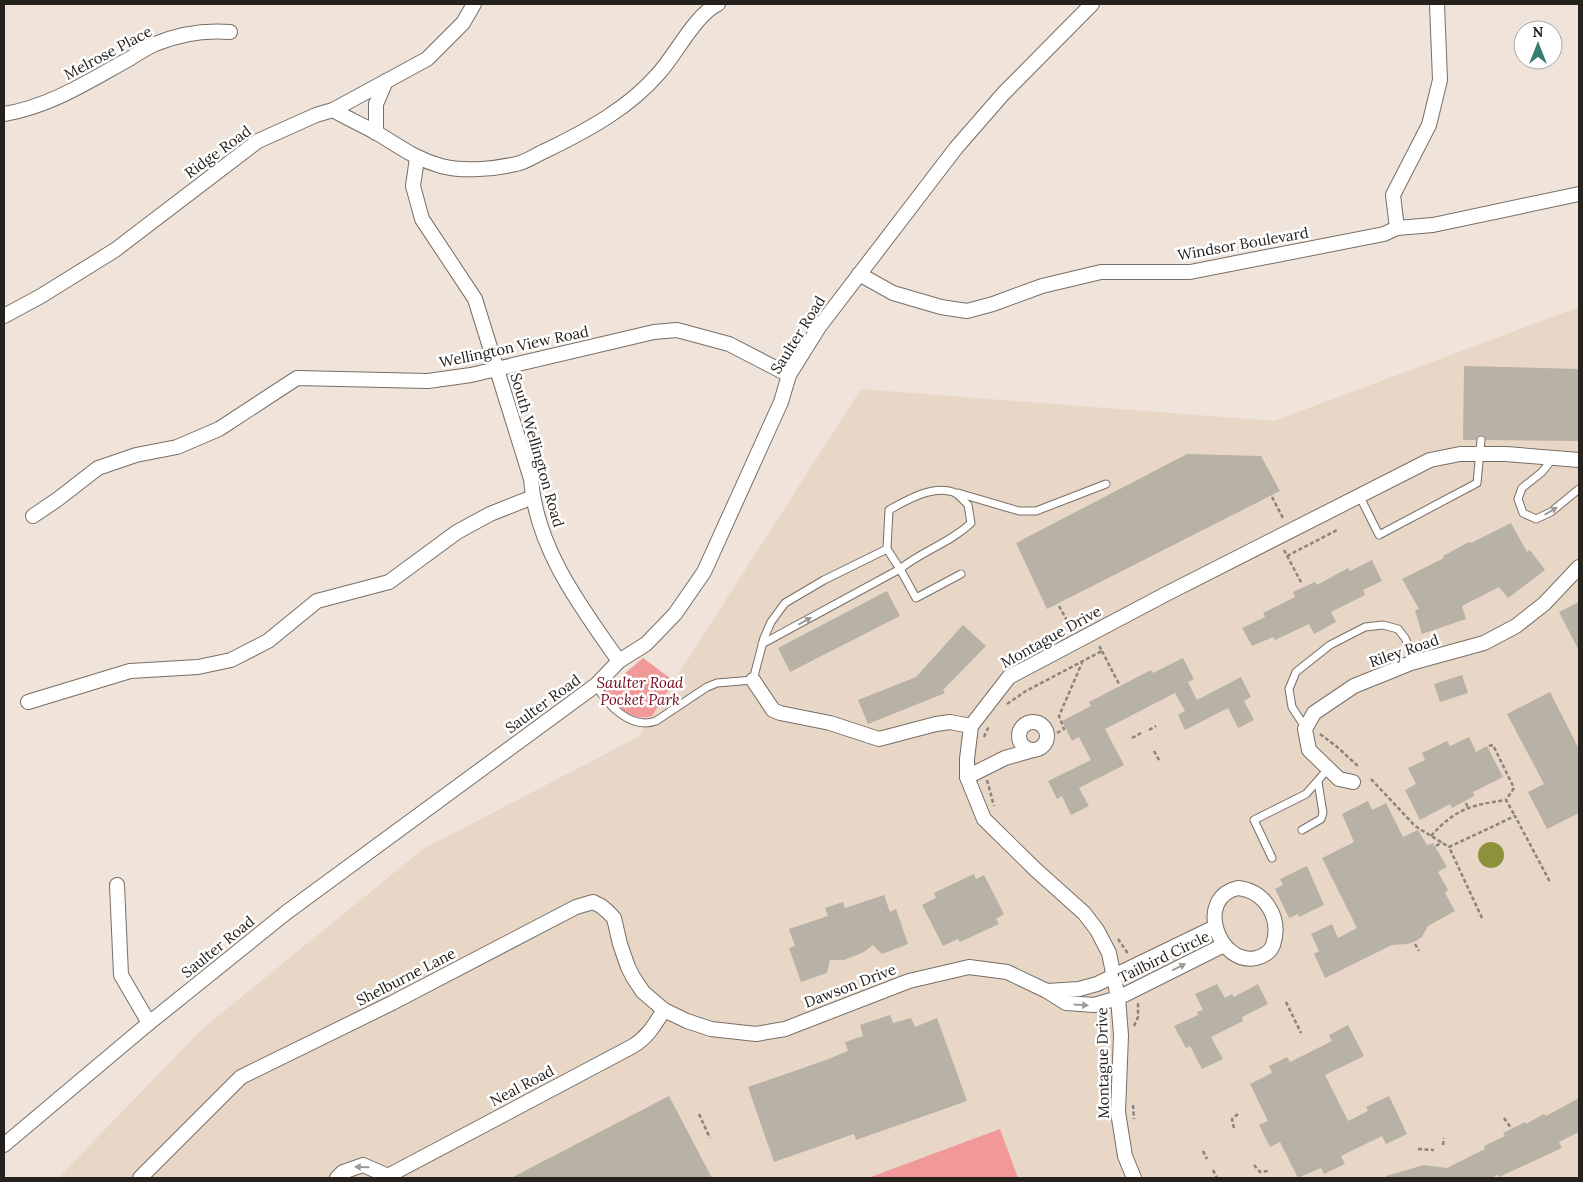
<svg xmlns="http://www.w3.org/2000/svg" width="1583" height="1182" viewBox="0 0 1583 1182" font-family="Lora,serif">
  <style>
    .built { fill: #e8d7c7 }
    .park { fill: #f19899 }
    .water { fill: #8d913b }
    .building { fill: #b7b2a5 }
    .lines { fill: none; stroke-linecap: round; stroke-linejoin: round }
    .service-casing { stroke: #786e65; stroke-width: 9 }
    .minor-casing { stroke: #786e65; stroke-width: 16 }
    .path { stroke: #8b837c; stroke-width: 2.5; stroke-dasharray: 4 2.5; stroke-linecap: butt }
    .service { stroke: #fff; stroke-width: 7 }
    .minor { stroke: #fff; stroke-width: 14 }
    .oneway { fill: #9d9b99 }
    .labels { text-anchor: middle; stroke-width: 5; stroke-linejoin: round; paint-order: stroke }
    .street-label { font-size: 15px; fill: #25211d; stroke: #fff }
    .park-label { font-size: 15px; font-style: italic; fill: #75071e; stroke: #fff }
  </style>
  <rect width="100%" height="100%" fill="#f0e4da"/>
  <path class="built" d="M1579,307v871h-1521l144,-149 221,-180 215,-112 223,-348 413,32z"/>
  <g class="park">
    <path d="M643,658l31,23 -22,35c-19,7 -37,-11 -48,-25z"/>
    <path d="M1000,1129l18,49h-150z"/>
  </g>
  <circle class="water" cx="1491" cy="855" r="13"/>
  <g class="building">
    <path d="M1464,366l115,3v72l-93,-1 -2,-4 -3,-1 -4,2 -1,3h-13z"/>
    <path d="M1187,454l74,2 19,35 -233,118 -31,-66z"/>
    <path d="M1511,523l16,29 3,-2 15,20 -37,28 -9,-11 -37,19 4,13 -44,15 -7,-24 4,-1 -17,-30 42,-21 -1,-2 26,-14 2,1z"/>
    <path d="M1372,560l10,21 -19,9 2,5 -34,17 5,10 -22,12 -5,-10 -34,16 -2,-3 -21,9 -10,-18 23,-11 -2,-4 32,-16 -2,-5 22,-10 2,3 31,-17 2,3z"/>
    <path d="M887,591l13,25 -110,56 -12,-24z"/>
    <path d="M1579,602v49l-20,-39z"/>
    <path d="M963,625l23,21 -43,44 2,3 -77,31 -10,-24 58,-23z"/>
    <path d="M1183,658l11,21 -6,3 9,18 44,-23 10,20 -7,4 10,19 -16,8 -10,-20 -43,22 -7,-15 7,-4 -10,-18 -70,36 19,36 -45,23 10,18 -18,9 -9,-19 -5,3 -9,-18 43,-21 -12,-23 -7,4 -10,-20 29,-15 -2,-4 62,-32 2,3z"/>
    <path d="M1462,675l6,18 -28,9 -6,-18z"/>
    <path d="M1550,692l29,57v64l-32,16 -19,-37 16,-8 -37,-70z"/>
    <path d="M1469,737l7,15 11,-6 16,31 -30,15 1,4 -22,12 -2,-4 -30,16 -15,-30 11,-6 -8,-16 17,-8 -3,-7 25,-12 3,5z"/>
    <path d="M1368,801l4,9 14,-7 17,34 15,-7 9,15 6,-2 14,24 -9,5 10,18 -3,3 10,18 -27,15 -6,11 -6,4 -8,3 -16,1 -67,33 -11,-24 5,-3 -8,-17 21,-10 6,14 19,-10 -35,-70 32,-16 -12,-28z"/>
    <path d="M1307,866l17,39 -25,12 -1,-3 -9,4 -14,-29 8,-4 -3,-6z"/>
    <path d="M974,874l2,5 8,-4 20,39 -8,5 3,5 -39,18 -2,-3 -15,7 -21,-41 14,-7 -2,-5z"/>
    <path d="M884,895l6,17 6,-3 12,35 -26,10 -9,-9 -9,7 -20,8h-14l-3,13 -26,9 -12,-34 6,-2 -6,-17 39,-13 -3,-8 18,-6 2,6z"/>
    <path d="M1217,984l8,14 7,-4 2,3 24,-13 10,20 -26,13 1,4 -32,16 12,22 -21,10 -12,-23 -4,2 -12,-22 24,-11 -1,-3 6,-2 -8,-16z"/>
    <path d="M890,1015l3,8 18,-5 4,9 22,-9 30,83 -111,39 -2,-6 -80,28 -26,-75 78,-27 22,-9 -3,-9 18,-6 -3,-11z"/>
    <path d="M1348,1025l16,31 -39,19 23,46 20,-10 -2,-4 23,-11 18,38 -21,10 -4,-8 -41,20 4,8 -21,10 -3,-6 -23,10 -18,-36 -10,5 -11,-22 9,-4 -18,-37 22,-11 -3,-7 18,-9 3,5 42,-21 -3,-6z"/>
    <path d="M669,1096l43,82h-201z"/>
    <path d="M1579,1098v34l-20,10 3,6 -63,29 -1,-2 -7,3h-105v-2l38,-11 23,3 38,-19 -1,-3 21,-10 -2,-3 22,-11 1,2 18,-10 2,2z"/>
  </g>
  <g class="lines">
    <g class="service-casing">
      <g id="service">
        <path d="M1553,458l-11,14 -20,16 -4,11 5,14 13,6 15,-7 28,-23"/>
        <path d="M958,493l61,18h17l70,-27"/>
        <path d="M1359,495l20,40 98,-52 4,-43"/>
        <path d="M762,644l138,-75 16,29 45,-24"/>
        <path d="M596,685c11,20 35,45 60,36l51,-34 10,-4 36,-3 11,-42 7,-16 14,-19 39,-23 63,-31 2,-39c18,-10 43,-25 64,-18 6,2 11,9 15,13l3,18c-21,20 -49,28 -71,46l-13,-20"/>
        <path d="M1307,726l-6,-5 -9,-14 -3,-18 7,-17 34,-27 35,-18 18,-2 15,4 7,9 11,24"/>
        <path d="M1302,830l19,-11 2,-6 -5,-31"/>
        <path d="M1272,858l-18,-38 52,-26 22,-25"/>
      </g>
    </g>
    <g class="minor-casing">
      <g id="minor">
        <path d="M333,110c14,8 29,15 44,23 23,14 37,25 64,33 22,6 53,3 75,-2 11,-2 21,-10 31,-14 41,-20 82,-42 112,-77 17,-19 37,-59 59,-69"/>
        <path d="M4,114c45,-7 85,-33 125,-55 8,-5 17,-11 26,-15 24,-10 49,-14 75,-12"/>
        <path d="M376,133v-29l10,-23"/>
        <path d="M417,158l-4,28 9,33 53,80 56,180c5,69 50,128 88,182"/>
        <path d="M1397,228l-4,-33 36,-70 11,-45 -3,-76"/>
        <path d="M859,274l34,19 48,14 26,4 26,-7 49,-18 59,-14h89l194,-38 13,-6 36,-3 146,-31"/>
        <path d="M4,316l37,-20 74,-46 143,-109 58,-26 17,-5 94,-51 36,-36 11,-19"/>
        <path d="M33,516l25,-17 40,-31 38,-13 41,-8 42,-18 78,-51 131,3 43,-6 183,-43 23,-2 52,14 60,31"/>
        <path d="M753,680l20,30 7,3 50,10 49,16 57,-15 14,-2 21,4"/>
        <path d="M28,702l102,-31 68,-4 33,-7 37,-19 49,-40 72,-19 68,-50 33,-18 43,-17"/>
        <circle cx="1033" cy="736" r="14"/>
        <path d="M967,777l38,-19 28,-8"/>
        <path d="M1353,782l-14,-3 -30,-29 -4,-21 9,-16 40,-27 57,-23 73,-20 32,-17 28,-22 35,-37"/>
        <path d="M117,885l4,90 28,48"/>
        <path d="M1238,888c27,3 44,30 35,57 -3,8 -9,11 -17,13 -37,8 -62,-60 -18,-70z"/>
        <path d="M1047,991l32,-2 18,-5 118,-57"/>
        <path d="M4,1145l145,-122 138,-111 309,-227 23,-24 27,-17 29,-30 29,-42 77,-170 8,-27 30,-48 137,-179 47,-54 89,-90"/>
        <path d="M140,1178l101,-101 151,-74 184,-96 17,-5 8,4 6,5 7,7 6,26 8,23 5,10 10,15 21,18 23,11 24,8 45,5 29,-5 124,-48 60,-14 38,5 40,19 19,12 28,2 24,-7 106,-53"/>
        <path d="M337,1178l6,-6 20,-7 25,11"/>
        <path d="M384,1178l249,-132c15,-9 22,-22 31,-36"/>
        <path d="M1134,1178l-9,-22 -7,-44 3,-77 -3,-37 -9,-45 -12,-23 -13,-17 -48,-43 -52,-51 -17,-42v-18l4,-33 38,-49 157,-83 264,-134 30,-6h46l73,6"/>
      </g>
    </g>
    <g class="path">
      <path d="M1272,497l12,23"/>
      <path d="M1284,550l18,34"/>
      <path d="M1287,556l52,-27"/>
      <path d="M1059,606l13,24"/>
      <path d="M1102,651l17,33"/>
      <path d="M1007,704l19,-13 76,-40 -4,-7"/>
      <path d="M1149,730l7,-4"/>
      <path d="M1057,733l7,-4 -5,-13 23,-53"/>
      <path d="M1320,734l16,12 23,21"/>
      <path d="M984,737l5,-11"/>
      <path d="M1132,738l9,-5"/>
      <path d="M1489,746l4,-1 21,43 -8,12"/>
      <path d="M1154,751l6,11"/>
      <path d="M1371,779l44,47 34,21"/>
      <path d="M987,780l7,26"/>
      <path d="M1466,803l2,5"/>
      <path d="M1431,836c24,-27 40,-31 75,-36l9,16"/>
      <path d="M1436,846l6,-4"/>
      <path d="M1482,918l-33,-71 66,-31 35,66"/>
      <path d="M1118,939l11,16"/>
      <path d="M1415,944l4,7"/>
      <path d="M1286,1002l15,31"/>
      <path d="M1134,1026l4,-9v-15"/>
      <path d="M1133,1105l1,14"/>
      <path d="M699,1114l11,24"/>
      <path d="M1504,1118l7,10"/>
      <path d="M1234,1128l-2,-9 6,-5"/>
      <path d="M1443,1145l1,-7"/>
      <path d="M1418,1149l16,1"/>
      <path d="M1203,1151l4,8"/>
      <path d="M1254,1165l6,7 8,-1"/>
      <path d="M1213,1170l4,8"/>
    </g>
    <use href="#service" class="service"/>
    <use href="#minor" class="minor"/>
  </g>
  <defs><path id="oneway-solid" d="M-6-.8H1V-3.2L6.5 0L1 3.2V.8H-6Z" transform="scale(1.25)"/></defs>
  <g class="oneway">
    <use href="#oneway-solid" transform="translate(1551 511) rotate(-31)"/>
    <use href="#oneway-solid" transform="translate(805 621) rotate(-29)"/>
    <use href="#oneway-solid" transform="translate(1179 967) rotate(-26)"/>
    <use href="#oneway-solid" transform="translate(1081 1005) rotate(3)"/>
    <use href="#oneway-solid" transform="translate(362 1167) rotate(-179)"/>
  </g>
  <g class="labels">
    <g class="street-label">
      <text transform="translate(108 53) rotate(-28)" y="5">Melrose Place</text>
      <text transform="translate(218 152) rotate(-36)" y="5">Ridge Road</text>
      <text transform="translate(1243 244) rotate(-10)" y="5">Windsor Boulevard</text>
      <text transform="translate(798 335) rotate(-58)" y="5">Saulter Road</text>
      <text transform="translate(514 347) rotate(-12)" y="5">Wellington View Road</text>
      <text transform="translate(537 450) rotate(74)" y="5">South Wellington Road</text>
      <text transform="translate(1051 637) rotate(-29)" y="5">Montague Drive</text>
      <text transform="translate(1404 651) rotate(-19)" y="5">Riley Road</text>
      <text transform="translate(543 704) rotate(-36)" y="5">Saulter Road</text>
      <text transform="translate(218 947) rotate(-39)" y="5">Saulter Road</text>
      <text transform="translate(1164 957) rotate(-26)" y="5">Tailbird Circle</text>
      <text transform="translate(406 977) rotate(-27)" y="5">Shelburne Lane</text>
      <text transform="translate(850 986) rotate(-21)" y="5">Dawson Drive</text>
      <text transform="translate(1103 1063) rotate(-91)" y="5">Montague Drive</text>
      <text transform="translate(522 1086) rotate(-28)" y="5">Neal Road</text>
    </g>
    <g class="park-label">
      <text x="640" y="688">Saulter Road<tspan x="640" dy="17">Pocket Park</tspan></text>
    </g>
  </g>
  <rect width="1583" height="1182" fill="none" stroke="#25211d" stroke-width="10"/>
  <g transform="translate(1538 45)"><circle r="24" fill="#ffffff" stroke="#a8a6a5"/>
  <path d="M0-4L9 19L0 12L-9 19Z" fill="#387d71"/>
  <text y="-8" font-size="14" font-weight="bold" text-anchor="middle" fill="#25211d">N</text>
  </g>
</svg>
